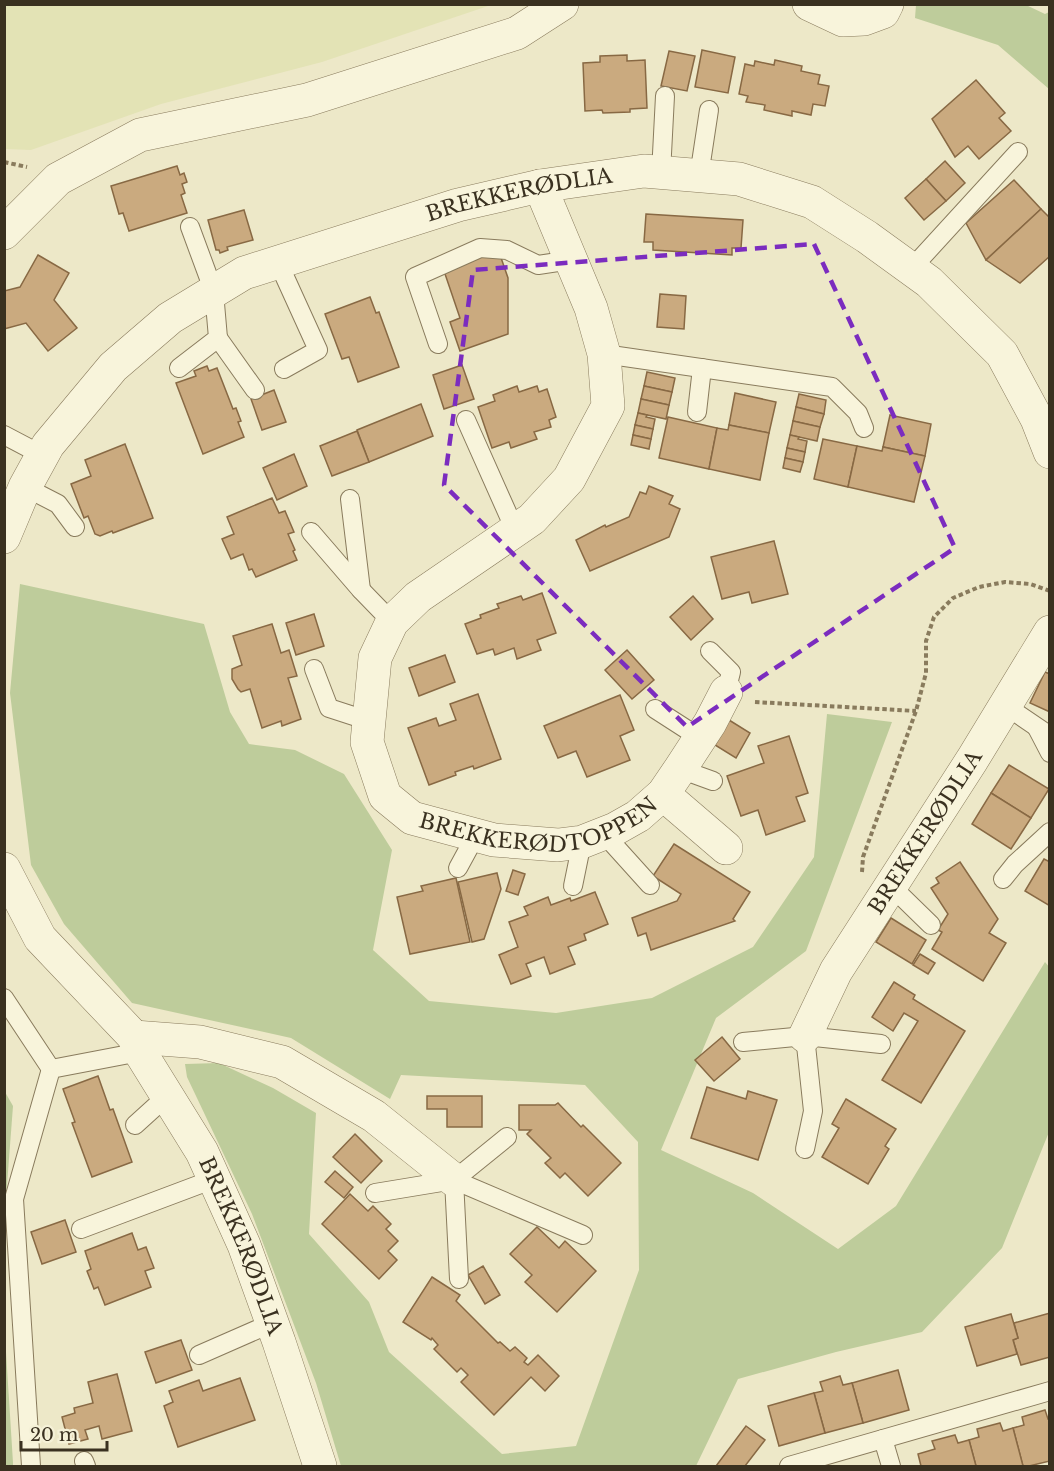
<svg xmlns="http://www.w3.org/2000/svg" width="1054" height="1471" viewBox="0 0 1054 1471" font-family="'Libre Baskerville',serif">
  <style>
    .farmland { fill: #e3e3b5 }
    .green { fill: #becc9b }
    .building { fill: #caaa7f; stroke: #886944; stroke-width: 1.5 }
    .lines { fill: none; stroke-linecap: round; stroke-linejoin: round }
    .service-casing { stroke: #897b5d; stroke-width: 20 }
    .minor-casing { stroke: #897b5d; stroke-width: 34 }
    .path { stroke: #897b5d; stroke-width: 4; stroke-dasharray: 4.5 3; stroke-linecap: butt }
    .service { stroke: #f8f4db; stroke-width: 18 }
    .minor { stroke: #f8f4db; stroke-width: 33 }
    .marked { fill: none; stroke: #7b2cbf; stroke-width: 4.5; stroke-dasharray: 12 8; stroke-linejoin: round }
    .labels { text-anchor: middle; stroke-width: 4.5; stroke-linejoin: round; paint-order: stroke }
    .street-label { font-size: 21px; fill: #3a3120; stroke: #f5f1d7 }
  </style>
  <rect width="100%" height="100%" fill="#ede8c8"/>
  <path class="farmland" d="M5,4h486v1l-169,57 -161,42 -130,46 -26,-1z"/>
  <g class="green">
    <path d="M916,5h110l19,9 4,-2v77l-51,-44 -83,-27z"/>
    <path d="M20,584l184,40 26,88 19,32 46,6 49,24 48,76 -19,100 56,51 127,12 96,-15 101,-51 61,-90 13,-143 65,8 -86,229 -90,67 -55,132 92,43 85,56 58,-43 149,-244 5,6 -1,164 -47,116 -80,84 -86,20 -98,27 -42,87h-355l-25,-83 -64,-169 -65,-137 -2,-13 34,-1 54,25 43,25 -7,121 60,68 20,50 113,102 74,-8 63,-176 -1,-128 -53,-57 -184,-10 -11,24 -99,-61 -159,-35 -68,-79 -33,-59 -21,-172z"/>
    <path d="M5,1092l8,14 -8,105z"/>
    <path d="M4,1320l9,143v3h-8z"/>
  </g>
  <g class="building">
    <path d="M702,50l33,7 -7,36 -33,-6z"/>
    <path d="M669,51l26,5 -8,35 -26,-5z"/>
    <path d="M627,55v6l18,-1 2,48 -17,1v3l-27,1 -1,-3 -17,1 -2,-48 17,-1v-6z"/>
    <path d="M775,60l27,6 -1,5 19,4 -2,9 11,2 -4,20 -12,-2 -2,11 -19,-4v5l-28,-6 1,-5 -19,-3 2,-6 -9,-2 6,-30 9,2 1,-5 19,4z"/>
    <path d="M976,80l29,33 -6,5 12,13 -32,28 -11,-13 -13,11 -23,-38z"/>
    <path d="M945,161l20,22 -19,18 -20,-22z"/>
    <path d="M177,166l3,9 4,-2 3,9 -5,2 3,9 -4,2 6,18 -58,18 -6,-18 -4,1 -8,-28z"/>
    <path d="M926,179l20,22 -22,19 -19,-22z"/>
    <path d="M1014,180l27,29 -55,51 -20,-37z"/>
    <path d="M1041,209l9,9v38l-30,27 -34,-23z"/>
    <path d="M244,210l9,30 -26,7 1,3 -8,3 -1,-3h-3l-8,-30z"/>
    <path d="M646,214l97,6 -2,28h-9v7l-79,-5v-8h-9z"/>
    <path d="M498,249l10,29v56l-48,17 -10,-29 10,-4 -17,-50z"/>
    <path d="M38,255l31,18 -15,27 23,28 -29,23 -22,-28 -22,6v-38l16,-4z"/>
    <path d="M660,294l26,2 -2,33 -27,-2z"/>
    <path d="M370,297l6,16 3,-1 20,55 -41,15 -9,-25 -7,2 -17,-45z"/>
    <path d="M462,365l12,34 -30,10 -11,-34z"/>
    <path d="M207,366l2,5 8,-3 16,41 3,-1 5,13 -3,1 6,15 -41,17 -27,-71 20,-7 -2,-5z"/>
    <path d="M647,372l28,6 -3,14 -28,-6z"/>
    <path d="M517,386l2,6 18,-6 2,6 8,-3 9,28 -7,3 2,7 -17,5 3,7 -26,9 -2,-6 -17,6 -14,-41 17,-6 -2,-6z"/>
    <path d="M644,386l28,6 -3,13 -28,-6z"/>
    <path d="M274,390l12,32 -24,8 -11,-31z"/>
    <path d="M735,393l41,9 -7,31 -40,-8z"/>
    <path d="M799,394l27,6 -2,14 -28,-7z"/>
    <path d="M641,399l28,6 -3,14 -28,-6z"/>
    <path d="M421,404l12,32 -64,26 -12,-32z"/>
    <path d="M796,407l28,7 -4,13 -27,-6z"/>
    <path d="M638,413l9,2 -1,2 9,2 -2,10 -18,-4z"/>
    <path d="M890,415l41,9 -6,32 -42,-9z"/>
    <path d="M668,417l49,11 -8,41 -50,-11z"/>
    <path d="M793,421l27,6 -3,14 -27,-6z"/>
    <path d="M635,425l18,4 -2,10 -18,-4z"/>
    <path d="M729,425l40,8 -9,47 -51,-11 8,-41 11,2z"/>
    <path d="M357,431l12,31 -37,14 -12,-30z"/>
    <path d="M633,435l18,4 -2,10 -18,-4z"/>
    <path d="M790,435l9,2 -1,2 9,2 -2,11 -18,-4z"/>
    <path d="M823,439l34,7 -9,41 -34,-8z"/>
    <path d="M125,444l28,74 -40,15 -1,-2 -12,5 -5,-2 -7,-18 -4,2 -13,-34 20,-8 -6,-16z"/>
    <path d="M857,446l25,5 1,-4 42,9 -11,46 -66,-15z"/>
    <path d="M787,448l18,4 -2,10 -18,-4z"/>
    <path d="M294,454l13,32 -30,14 -14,-32z"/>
    <path d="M785,458l18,4 -3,10 -17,-4z"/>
    <path d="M649,486l24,10 -4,8 11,5 -11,28 -79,34 -14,-31 29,-15 1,2 23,-10 11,-25 6,2z"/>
    <path d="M272,498l7,15 6,-2 9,21 -6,2 7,16 -2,1 4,9 -41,17 -4,-8 -3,1 -6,-16 -12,5 -9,-20 12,-5 -7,-17z"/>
    <path d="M774,541l14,53 -36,9 -3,-11 -27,7 -11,-42z"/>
    <path d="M542,593l14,40 -19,7 4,10 -24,9 -3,-11 -19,7 -2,-6 -16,5 -12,-30 16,-6 -1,-3 19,-7 -2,-4 24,-8 2,4z"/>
    <path d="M693,596l20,23 -22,21 -21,-23z"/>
    <path d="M314,614l10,32 -28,9 -10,-32z"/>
    <path d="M272,624l9,29 8,-3 8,26 -9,2 13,41 -19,7 -1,-5 -19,7 -12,-39 -9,3 -3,-3 -6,-10v-10l10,-4 -9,-29z"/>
    <path d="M627,650l27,30 -22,19 -27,-29z"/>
    <path d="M445,655l10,27 -36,14 -10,-28z"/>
    <path d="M1045,672l5,2v38l-20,-9z"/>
    <path d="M478,694l23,65 -27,10 -1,-3 -18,6 1,3 -27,10 -21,-57 28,-10 3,8 17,-6 -6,-16z"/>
    <path d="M620,695l14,35 -14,6 10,24 -43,17 -11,-26 -18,7 -14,-32z"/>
    <path d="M729,720l21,13 -14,25 -21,-13z"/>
    <path d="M789,736l19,57 -12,4 9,24 -39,14 -8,-25 -17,6 -14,-40 37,-13 -6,-17z"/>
    <path d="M1009,765l40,24 -18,29 -40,-25z"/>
    <path d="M991,793l40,25 -20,31 -39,-25z"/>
    <path d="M674,844l76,48 -17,27 2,2 -84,29 -5,-17 -8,3 -6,-18 45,-17 4,-7 -28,-18z"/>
    <path d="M1044,859l6,3v44l-25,-15z"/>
    <path d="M960,862l38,57 -9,14 17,10 -23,38 -51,-32 10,-17 -4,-2 10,-16 -17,-26 8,-5 -3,-5z"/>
    <path d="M513,870l12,4 -7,21 -12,-4z"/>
    <path d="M497,873l4,16 -17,50 -12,3 -14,-60z"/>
    <path d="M456,878l14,64 -60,12 -13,-57 26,-6 -2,-5z"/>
    <path d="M595,892l13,32 -24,10 2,6 -18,7 7,17 -25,10 -6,-17 -18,7 5,12 -20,8 -12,-29 19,-8 -9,-25 19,-7 -4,-8 24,-10 3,8 19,-7 1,3z"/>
    <path d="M891,918l35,22 -14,24 -36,-22z"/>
    <path d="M920,954l15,9 -7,11 -15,-9z"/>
    <path d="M894,982l21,13 -2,4 52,32 -44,72 -39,-23 36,-59 -14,-8 -11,18 -21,-14z"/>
    <path d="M722,1037l18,22 -26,22 -19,-21z"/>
    <path d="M98,1076l12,34 3,-1 19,53 -40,15 -20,-54 3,-1 -12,-33z"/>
    <path d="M707,1087l39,12 2,-8 29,9 -19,60 -67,-22z"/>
    <path d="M427,1096h55v31h-35v-18h-20z"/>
    <path d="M846,1099l50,30 -11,17 4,3 -21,35 -46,-27 17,-29 -7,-4z"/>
    <path d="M558,1103l23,24 2,-2 38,38 -33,33 -23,-23 -5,5 -15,-15 6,-5 -24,-24 4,-4h-12v-25h36z"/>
    <path d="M355,1134l27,27 -21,22 -28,-26z"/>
    <path d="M335,1171l18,16 -9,11 -19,-16z"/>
    <path d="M350,1194l18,17 5,-5 18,18 -5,5 12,12 -10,10 9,9 -18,19 -57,-55z"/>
    <path d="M65,1220l11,32 -34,12 -11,-32z"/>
    <path d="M537,1227l22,21 6,-7 31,30 -39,41 -32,-30 7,-7 -22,-21z"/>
    <path d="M132,1233l6,17 8,-3 8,21 -9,3 6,16 -46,18 -7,-18 -4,2 -7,-18 4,-2 -6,-18z"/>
    <path d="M483,1266l17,29 -15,9 -17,-29z"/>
    <path d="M432,1277l28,18 -4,6 42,42 2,-1 10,9 5,-4 12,11 -3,4 4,3 10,-10 21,21 -14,15 -14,-14 -37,38 -33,-33 7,-7 -7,-7 -4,4 -23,-23 4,-4 -6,-7 -1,2 -28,-18z"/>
    <path d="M1050,1313v44l-29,8 -8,-25 5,-2 -4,-15z"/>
    <path d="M1011,1314l7,24 -5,2 4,14 -40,12 -12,-39z"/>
    <path d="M181,1340l11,30 -36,13 -11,-31z"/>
    <path d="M898,1370l11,40 -46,13 -11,-40z"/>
    <path d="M117,1374l15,57 -30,8 -3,-13 -14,4 3,9 -19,5 -7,-27 13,-4 -1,-5 19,-5 -5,-21z"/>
    <path d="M840,1376l3,9 9,-2 11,40 -38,10 -11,-40 9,-2 -3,-9z"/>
    <path d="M240,1378l15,42 -77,27 -14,-41 9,-4 -4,-11 30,-11 4,11z"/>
    <path d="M814,1393l11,40 -46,13 -11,-40z"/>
    <path d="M1045,1410l3,9 2,-1v43l-21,5h-6l-10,-38 11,-3 -2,-8z"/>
    <path d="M1000,1423l3,8 10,-3 10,38h-47l-7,-26 10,-3 -2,-8z"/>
    <path d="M746,1426l19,14 -20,26h-29z"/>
    <path d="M955,1435l3,8 11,-3 7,26h-55l-3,-12 17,-5 -3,-8z"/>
  </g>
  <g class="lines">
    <g class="service-casing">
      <g id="service">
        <path d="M661,173l4,-77"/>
        <path d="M699,176l10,-66"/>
        <path d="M278,262l40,88 -34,19"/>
        <path d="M911,269l107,-117"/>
        <path d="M218,338l37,52"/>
        <path d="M438,344l-23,-67 65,-29 27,2 31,15 33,-5"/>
        <path d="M604,354l228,33 26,26 6,15"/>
        <path d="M179,368l39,-30 -4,-46 -24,-65"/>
        <path d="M697,412l5,-44"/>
        <path d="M466,420l49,110"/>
        <path d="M4,435l38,20"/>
        <path d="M25,487l33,17 17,23"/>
        <path d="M350,499l11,91"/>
        <path d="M311,532l50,58 31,32"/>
        <path d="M710,651l21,21 -5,20"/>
        <path d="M314,669l15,39 40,13"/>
        <path d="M1006,706l44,30"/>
        <path d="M655,709l45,29"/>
        <path d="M1037,728l13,25"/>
        <path d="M680,769l33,12"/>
        <path d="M604,834l46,51"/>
        <path d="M458,868l18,-33"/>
        <path d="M1003,879l12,-15 35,-32"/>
        <path d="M573,886l9,-44"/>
        <path d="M891,886l40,39"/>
        <path d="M4,998l47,71"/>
        <path d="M743,1042l62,-6 76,8"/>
        <path d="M135,1125l32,-29"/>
        <path d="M805,1149l8,-38 -8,-75"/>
        <path d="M454,1180l129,55"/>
        <path d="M454,1180l5,99"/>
        <path d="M375,1193l79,-13 53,-43"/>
        <path d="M81,1229l133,-50"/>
        <path d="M199,1355l73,-32"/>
        <path d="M883,1439l8,27"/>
        <path d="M84,1461l2,5"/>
        <path d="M31,1466l-17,-267 37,-130 89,-17"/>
        <path d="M789,1466l261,-75"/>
      </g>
    </g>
    <g class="minor-casing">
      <g id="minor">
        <path d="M809,4l34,16 21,-1 19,-7 4,-8"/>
        <path id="s1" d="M540,186l51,122 13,46 4,52 -39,73 -37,40 -114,78 -26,25 -17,36 -8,84 18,54 27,22 82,22 64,5 24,-3 33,-13 23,-13 25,-22 17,-25 30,-46 16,-31"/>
        <path d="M4,233l54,-54 82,-44 167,-35 210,-67 45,-29"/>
        <path id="s2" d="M4,537l21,-50 23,-42 65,-78 57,-49 74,-45 214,-68 82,-19 104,-15 95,8 73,23 55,35 62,45 73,72 35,65 13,33"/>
        <path d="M663,794l63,54"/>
        <path id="s3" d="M4,869l36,69 94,99 6,15 62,100 42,93 35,97 41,124"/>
        <path id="s4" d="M805,1036l31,-65 136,-211 78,-128"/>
        <path d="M134,1037l66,5 82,20 92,54 80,64"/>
      </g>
    </g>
    <g class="path">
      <path d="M4,162l23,5"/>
      <path d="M755,702l161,9"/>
      <path d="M862,872l1,-15 53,-146 10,-38v-32l8,-24 19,-19 26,-11 26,-5 25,2 20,7"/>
    </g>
    <use href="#service" class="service"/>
    <use href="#minor" class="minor"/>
  </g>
  <path class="marked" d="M814,244l141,304 -268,179 -243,-242 29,-215z"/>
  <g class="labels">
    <g class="street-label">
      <text dy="7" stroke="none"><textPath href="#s2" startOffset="652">BREKKERØDLIA</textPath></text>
      <text dy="7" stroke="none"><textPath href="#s1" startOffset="892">BREKKERØDTOPPEN</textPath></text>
      <text dy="7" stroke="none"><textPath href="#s4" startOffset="237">BREKKERØDLIA</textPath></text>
      <text dy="7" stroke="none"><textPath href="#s3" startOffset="450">BREKKERØDLIA</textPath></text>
    </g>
  </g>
  <rect width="1054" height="1471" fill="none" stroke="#3a3120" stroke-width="12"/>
  <path d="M21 1441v9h86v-9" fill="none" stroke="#3a3120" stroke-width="3"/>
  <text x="30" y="1441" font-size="18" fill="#3a3120" stroke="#f5f1d7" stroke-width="4.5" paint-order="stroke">20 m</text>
</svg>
